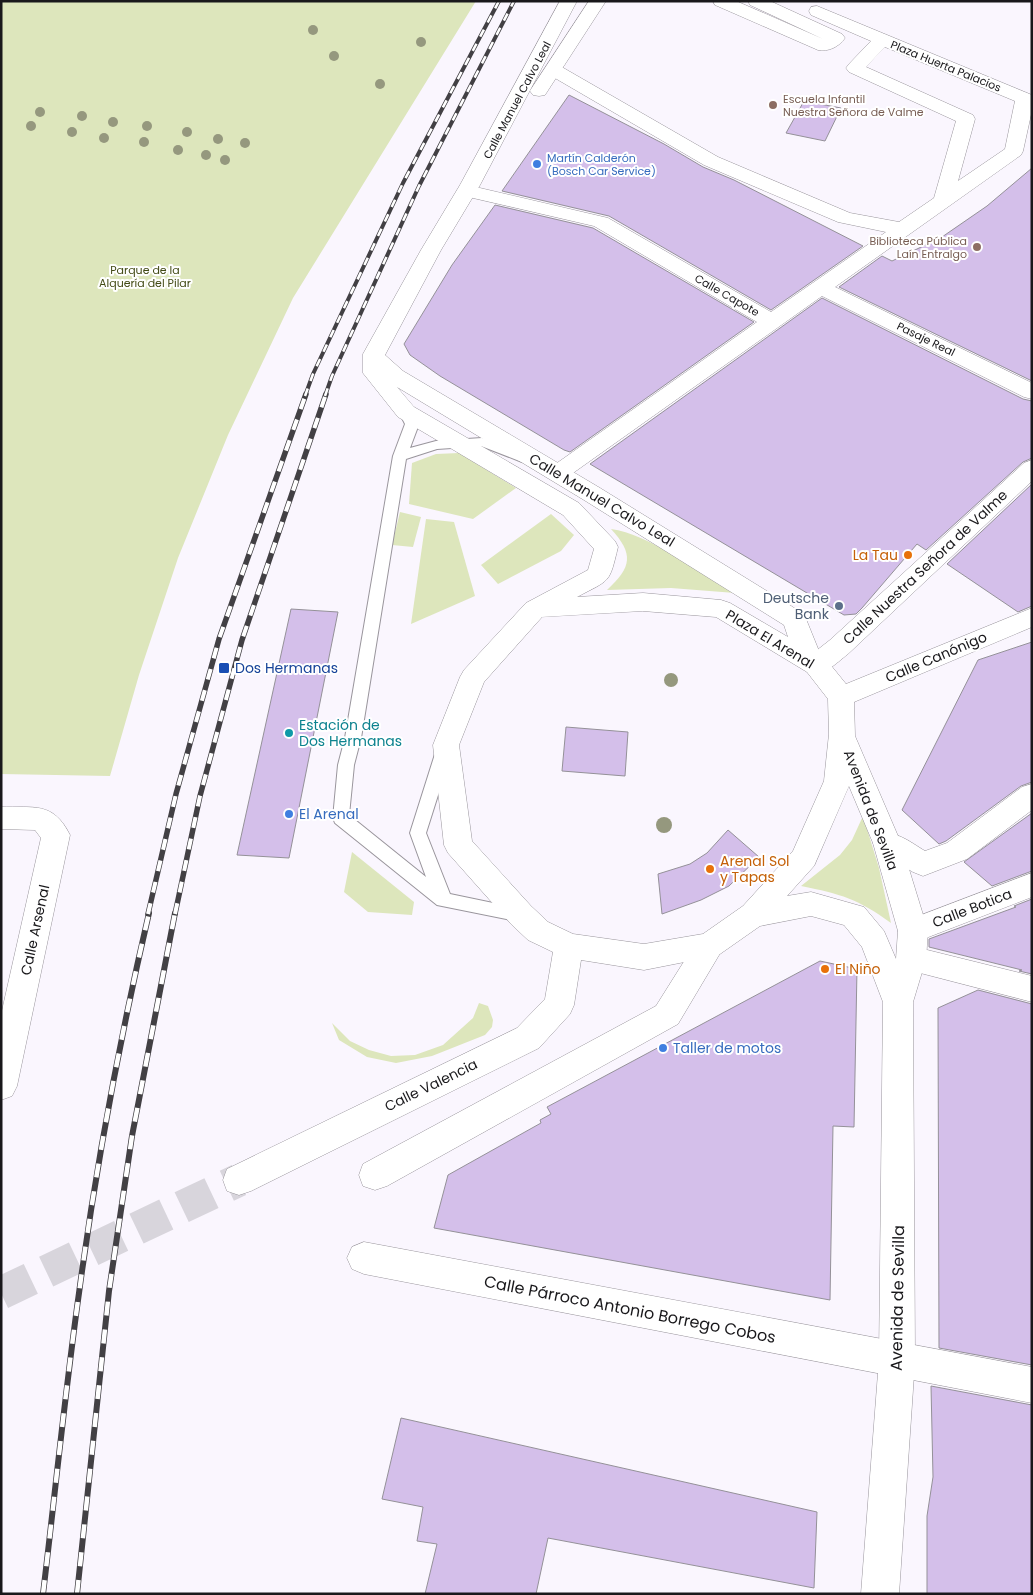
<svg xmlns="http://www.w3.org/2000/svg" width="1033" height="1595" viewBox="0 0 1033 1595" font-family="Poppins,sans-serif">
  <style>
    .green { fill: #dde6bc }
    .building { fill: #d4bfea; stroke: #949198 }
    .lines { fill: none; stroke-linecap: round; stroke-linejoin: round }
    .secondary-tunnel { stroke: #d8d5dc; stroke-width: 33; stroke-dasharray: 33 17; stroke-linecap: butt }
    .lane-casing { stroke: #99959c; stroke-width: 2 }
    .street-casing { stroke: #99959c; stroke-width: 1 }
    .secondary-casing { stroke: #99959c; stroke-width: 1 }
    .lane { fill: #fff; fill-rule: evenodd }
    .street { fill: #fff; fill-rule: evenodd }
    .secondary { fill: #fff; fill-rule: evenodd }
    .rail-far2-casing { stroke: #424044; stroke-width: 4 }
    .rail-far1-casing { stroke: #424044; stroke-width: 5.5 }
    .rail-casing { stroke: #424044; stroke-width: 6 }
    .rail-far2 { stroke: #fff; stroke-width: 2.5; stroke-dasharray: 8; stroke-linecap: butt }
    .rail-far1 { stroke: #fff; stroke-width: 4; stroke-dasharray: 11; stroke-linecap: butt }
    .rail { stroke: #fff; stroke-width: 4.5; stroke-dasharray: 14; stroke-linecap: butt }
    .tree { fill: #95987e }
    .education-dot { fill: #8d6e63; stroke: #fff; stroke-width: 2 }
    .shop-dot { fill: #3f7fe0; stroke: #fff; stroke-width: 2 }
    .food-dot { fill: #e8710a; stroke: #fff; stroke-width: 2 }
    .service-dot { fill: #5c6f8a; stroke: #fff; stroke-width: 2 }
    .transit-dot { fill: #1a4fb4; stroke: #fff; stroke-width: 2 }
    .culture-dot { fill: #0f9aa8; stroke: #fff; stroke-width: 2 }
    .labels { text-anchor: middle; stroke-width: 4; stroke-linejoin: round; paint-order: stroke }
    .far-street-label { font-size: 11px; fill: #19181b; stroke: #fff }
    .far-education-label { font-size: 11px; fill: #785e54; stroke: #fff; text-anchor: start }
    .far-shop-label { font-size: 11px; fill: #366cbe; stroke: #fff; text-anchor: start }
    .far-park-label { font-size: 11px; fill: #434b16; stroke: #fff }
    .street-label { font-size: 14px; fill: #19181b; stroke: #fff }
    .food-label { font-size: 14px; fill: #c56008; stroke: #fff; text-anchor: start }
    .service-label { font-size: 14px; fill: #4e5e75; stroke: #fff; text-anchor: end }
    .transit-label { font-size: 14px; fill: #164399; stroke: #fff; text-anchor: start }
    .culture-label { font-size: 14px; fill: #0d838f; stroke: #fff; text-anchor: start }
    .shop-label { font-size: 14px; fill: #366cbe; stroke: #fff; text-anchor: start }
    .near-street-label { font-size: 16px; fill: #19181b; stroke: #fff }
  </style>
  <rect width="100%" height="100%" fill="#faf6fe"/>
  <g class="green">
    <path d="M1,1h475l-183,297 -65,137 -50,123 -39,117 -29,101 -109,-2z"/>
    <path d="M459,453l57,35 -43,31 -64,-15 3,-41 24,-9z"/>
    <path d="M400,512l21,5 -8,30 -21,-2z"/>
    <path d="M551,514l23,21 -13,16 -63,33 -17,-19z"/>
    <path d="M426,519l28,3 21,74 -64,28z"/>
    <path d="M611,529c37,5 91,44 124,64l-64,-5 -64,2c25,-23 27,-36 4,-61z"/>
    <path d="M863,816l16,52 12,55c-33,-24 -50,-29 -90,-37l39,-31 12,-15z"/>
    <path d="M352,852l62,50 -2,13 -44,-3 -24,-20z"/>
    <path d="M479,1003l9,3 5,14 -1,7 -7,8 -53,21 -36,7 -29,-6 -28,-17 -7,-17 18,18 19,9 22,6 24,-1 28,-10 30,-27z"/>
  </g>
  <g class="building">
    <path d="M569,95l95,49 39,23 31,13 129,66 -92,64 -162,-94 -107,-25z"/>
    <path d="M804,101l37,7 -16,33 -39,-8z"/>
    <path d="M1032,168v213l-193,-94 43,-31 10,5 50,-24 45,-31z"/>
    <path d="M495,205l98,23 161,94 -184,130 -6,-2 -124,-74 -30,-21 -6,-11 48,-79z"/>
    <path d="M822,298l201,101 9,2v57l-9,4 -97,88 -9,-6 -55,64 -6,6 -12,1 -254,-151z"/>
    <path d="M1032,484v122l-14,6 -71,-48z"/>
    <path d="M291,609l47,3 -49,246 -52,-3z"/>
    <path d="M1032,642v140l-11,4 -75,55 -7,3 -37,-34 76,-150z"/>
    <path d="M566,727l62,5 -3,44 -63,-5z"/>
    <path d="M1032,813v58l-40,15 -28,-24z"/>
    <path d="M728,830l31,27 -30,29 -28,14 -39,14 -4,-40 32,-10 17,-11z"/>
    <path d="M1032,899v75l-13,-3 3,-1 -93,-23v-8l87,-32 -2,-1z"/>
    <path d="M820,961l37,8 -3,158 -21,-1 -3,174 -396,-72 14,-53 93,-52 -1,-3 11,-6 -4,-7z"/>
    <path d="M978,990l54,14v361l-93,-17 -1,-340z"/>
    <path d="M931,1386l101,19v189h-105v-78l6,-39z"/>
    <path d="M401,1418l416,94 -3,76 -266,-50 -12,56h-111l12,-50 -20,-3 6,-34 -41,-8z"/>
  </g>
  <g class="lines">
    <path class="secondary-tunnel" d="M1,1293l238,-113"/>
    <g class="lane-casing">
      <path id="lane" d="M406,408l5,1 8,15 -9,24 26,-7 46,-3 45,17 2,3 -2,3 -5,1 -41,-16 -44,3 -31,10 -45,279 -7,27 -5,50 77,62 -16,-44 25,-79 2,-4 6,-2 6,2 2,4 -25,79 24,61 77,16 3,5 -3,5 -6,2 -84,-17 -102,-82 -2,-5 5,-53 7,-27 48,-282 12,-32 -6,-12z"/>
    </g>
    <g class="street-casing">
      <g id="street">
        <path d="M713,1h23l87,38 -73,-34 -2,-4h22l72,33 3,4c-6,9 -17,14 -27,12l-103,-45z"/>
        <path d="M817,6l215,89v15l-9,41 -2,4 -186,132 197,96v16l-8,-2 -202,-101 -256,182 -8,3 -8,-3 -4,-5 4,-5 207,-146 -163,-96 -134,-31 -3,-4 3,-4 7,-2 141,33 163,94 115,-80 -48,-10 -134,-57 -156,-91 -3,-4 3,-4 6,-1 6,1 158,91 132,56 49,9 35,-24 22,-77 -107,-49 -3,-4 3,-4 22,-23 -60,-26 -2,-4 2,-4zM885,47l130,54 -10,48 -47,32 17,-62 -2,-4 -107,-48z"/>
        <path d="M1032,460v21l-184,173c-13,10 -24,23 -41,18l-4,-7 4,-7 23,-18 194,-177z"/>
        <path d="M1032,784v26l-65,49 -44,17 -10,-4 -36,-21 -4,-8 4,-8c18,-6 33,7 48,16l22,-8 75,-56z"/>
        <path d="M1,807c33,1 52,-6 69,28l-53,251 -5,10 -11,4v-85l40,-177 -6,-8 -34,-1z"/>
        <path d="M1032,873v24l-119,46 -10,-3 -5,-9 5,-9z"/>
        <path d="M710,933l10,3 5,9 -47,79 -291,162 -12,4 -12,-4 -4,-11 4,-11 293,-158 44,-70z"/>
        <path d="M911,946l121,30v26l-131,-34 -5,-9 5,-9z"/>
        <path d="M364,1242l668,125v36l-668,-129 -12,-5 -5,-11 5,-11z"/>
      </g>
    </g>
    <g class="secondary-casing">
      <g id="secondary">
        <path d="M560,1h17l-97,184 -39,65 -56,105 18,16 197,117 204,126 17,42 4,2 21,26 186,-76v19l-178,75 1,34 46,107 27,88 -2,28 -13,43 2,358 -16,234h-38l18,-234 4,-358 -21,-55 -18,-22 -33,-9 -51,10 -40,28 -10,3 -66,13 -63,-10 -7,45 -4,9 -31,34 -288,143 -12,4 -12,-4 -4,-11 4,-11 290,-141 28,-29 8,-47 -25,-12 -17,-16 -63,-71 -4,-8 -11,-100 27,-68 4,-7 62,-67 62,-33 6,-21 -31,-34 -165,-98 -35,-44v-19l58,-104 39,-65zM397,387l187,113 200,125 4,12 -58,-34 -9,-3 -78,-7 -66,4c34,-18 32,-13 41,-50l-3,-6 -36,-38 -165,-96zM643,611l73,6 91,55 21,27 1,35 -5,47 -31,70 -50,55 -40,28 -59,10 -71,-10 -25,-12 -17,-16 -59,-65 -13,-96 25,-63 58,-65zM849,786l24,57 25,88 -2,28 -12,-28 -20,-24 -53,-15 -24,4 27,-30z"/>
        <path d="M589,1h17l-61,94 -6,1 -6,-1 -3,-4z"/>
      </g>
    </g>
    <use href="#lane" class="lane"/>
    <use href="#street" class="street"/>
    <use href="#secondary" class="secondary"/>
    <g class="rail-far2-casing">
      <g id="rail-far2">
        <path d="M305,396l8,-22 90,-191 96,-182"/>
        <path d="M325,396l7,-20 87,-190 95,-185"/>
      </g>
    </g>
    <g class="rail-far1-casing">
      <g id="rail-far1">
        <path d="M148,914l28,-120 43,-155 87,-245"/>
        <path d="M175,914l25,-118 42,-156 84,-246"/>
      </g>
    </g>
    <g class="rail-casing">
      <g id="rail">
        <path d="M43,1594c12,-100 22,-201 36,-301 17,-127 41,-255 70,-380"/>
        <path d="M77,1594l32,-303 23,-155 43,-223"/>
      </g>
    </g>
    <use href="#rail-far2" class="rail-far2"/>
    <use href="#rail-far1" class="rail-far1"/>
    <use href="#rail" class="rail"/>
  </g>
  <g class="tree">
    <circle cx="313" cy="30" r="5"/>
    <circle cx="421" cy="42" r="5"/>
    <circle cx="334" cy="56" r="5"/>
    <circle cx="380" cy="84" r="5"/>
    <circle cx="40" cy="112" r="5"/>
    <circle cx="82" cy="116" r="5"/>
    <circle cx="113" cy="122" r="5"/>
    <circle cx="31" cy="126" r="5"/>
    <circle cx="147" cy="126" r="5"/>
    <circle cx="72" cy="132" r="5"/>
    <circle cx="187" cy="132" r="5"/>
    <circle cx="104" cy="138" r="5"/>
    <circle cx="218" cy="139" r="5"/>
    <circle cx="144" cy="142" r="5"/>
    <circle cx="245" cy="143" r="5"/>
    <circle cx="178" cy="150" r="5"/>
    <circle cx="206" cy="155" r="5"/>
    <circle cx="225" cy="160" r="5"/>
    <circle cx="671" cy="680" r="7"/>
    <circle cx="664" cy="825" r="8"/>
  </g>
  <g class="education-dot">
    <circle cx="773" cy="105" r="5"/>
    <circle cx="977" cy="247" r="5"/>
  </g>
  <g class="shop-dot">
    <circle cx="537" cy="164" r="5"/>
    <circle cx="289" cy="814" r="5"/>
    <circle cx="663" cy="1048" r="5"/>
  </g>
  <g class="food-dot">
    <circle cx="908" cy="555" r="5"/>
    <circle cx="710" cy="869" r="5"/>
    <circle cx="825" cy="969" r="5"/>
  </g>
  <circle class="service-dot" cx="839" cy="606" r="5"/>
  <rect class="transit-dot" x="218" y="662" width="12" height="12" rx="2.5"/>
  <circle class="culture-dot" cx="289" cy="733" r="5"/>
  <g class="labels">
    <g class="far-street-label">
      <text transform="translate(946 66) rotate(22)" y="4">Plaza Huerta Palacios</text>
      <text transform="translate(517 100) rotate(-62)" y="4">Calle Manuel Calvo Leal</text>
      <text transform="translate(727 295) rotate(30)" y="4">Calle Capote</text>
      <text transform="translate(926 339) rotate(26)" y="4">Pasaje Real</text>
    </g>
    <g class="far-education-label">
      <text x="783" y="103">Escuela Infantil<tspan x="783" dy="13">Nuestra Señora de Valme</tspan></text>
      <text x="967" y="245" text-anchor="end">Biblioteca Pública<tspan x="967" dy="13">Laín Entralgo</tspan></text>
    </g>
    <g class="far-shop-label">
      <text x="547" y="162">Martín Calderón<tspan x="547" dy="13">(Bosch Car Service)</tspan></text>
    </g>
    <g class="far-park-label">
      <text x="145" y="274">Parque de la<tspan x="145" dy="13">Alquería del Pilar</tspan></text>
    </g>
    <g class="street-label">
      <text transform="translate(602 500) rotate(31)" y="5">Calle Manuel Calvo Leal</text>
      <text transform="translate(925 567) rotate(-43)" y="5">Calle Nuestra Señora de Valme</text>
      <text transform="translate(770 639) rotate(31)" y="5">Plaza El Arenal</text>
      <text transform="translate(936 657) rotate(-23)" y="5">Calle Canónigo</text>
      <text transform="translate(871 810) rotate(69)" y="5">Avenida de Sevilla</text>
      <text transform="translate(972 908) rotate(-21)" y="5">Calle Botica</text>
      <text transform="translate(35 930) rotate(-78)" y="5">Calle Arsenal</text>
      <text transform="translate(431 1085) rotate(-26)" y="5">Calle Valencia</text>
    </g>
    <g class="food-label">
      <text x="898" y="560" text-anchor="end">La Tau</text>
      <text x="720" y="866">Arenal Sol<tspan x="720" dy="16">y Tapas</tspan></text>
      <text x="835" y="974">El Niño</text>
    </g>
    <g class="service-label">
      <text x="829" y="603">Deutsche<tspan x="829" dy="16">Bank</tspan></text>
    </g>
    <g class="transit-label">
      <text x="235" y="673">Dos Hermanas</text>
    </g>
    <g class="culture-label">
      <text x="299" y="730">Estación de<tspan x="299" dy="16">Dos Hermanas</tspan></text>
    </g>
    <g class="shop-label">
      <text x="299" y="819">El Arenal</text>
      <text x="673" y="1053">Taller de motos</text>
    </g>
    <g class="near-street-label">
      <text transform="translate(897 1298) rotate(-89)" y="6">Avenida de Sevilla</text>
      <text transform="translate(630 1309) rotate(11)" y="6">Calle Párroco Antonio Borrego Cobos</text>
    </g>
  </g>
  <rect width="1033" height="1595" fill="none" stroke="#19181b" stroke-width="5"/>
</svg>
